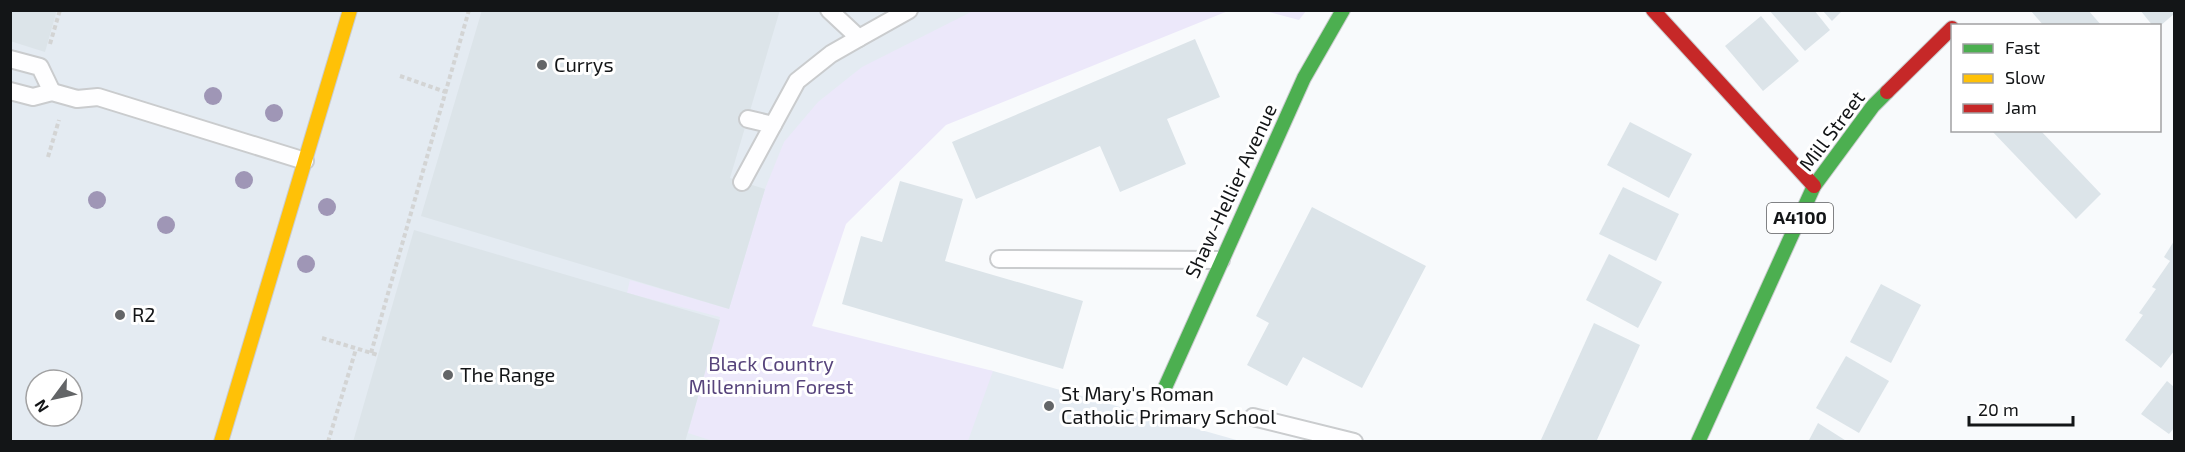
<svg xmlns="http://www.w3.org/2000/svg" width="2185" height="452" viewBox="0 0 2185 452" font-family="'Exo 2',sans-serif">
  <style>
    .built { fill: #e4ebf2; fill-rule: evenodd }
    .green { fill: #ece8fa }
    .building { fill: #dce4e9 }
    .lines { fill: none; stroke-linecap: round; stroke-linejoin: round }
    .lane-casing { stroke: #caccce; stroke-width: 20 }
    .fast-casing { stroke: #caccce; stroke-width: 16 }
    .slow-casing { stroke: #caccce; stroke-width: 16 }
    .jam-casing { stroke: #caccce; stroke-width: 16 }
    .path { stroke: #d3d4d4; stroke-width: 4; stroke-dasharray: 4.5 3; stroke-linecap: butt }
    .lane { stroke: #fefeff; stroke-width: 16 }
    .fast { stroke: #4caf50; stroke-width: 14 }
    .slow { stroke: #ffc107; stroke-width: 14 }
    .jam { stroke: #c62828; stroke-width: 14 }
    .tree { fill: #9f96b6 }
    .poi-dot { fill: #636567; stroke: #fff; stroke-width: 2 }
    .labels { text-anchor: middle; stroke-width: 6; stroke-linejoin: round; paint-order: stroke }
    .shield { fill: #fff; stroke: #5a5b5d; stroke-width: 1.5 }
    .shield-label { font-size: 18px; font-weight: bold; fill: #131517 }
    .poi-label { font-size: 20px; fill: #131517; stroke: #fff; text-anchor: start }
    .street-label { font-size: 20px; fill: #131517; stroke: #fff }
    .park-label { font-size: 20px; fill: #57447c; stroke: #fff }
  </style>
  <rect width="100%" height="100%" fill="#f8fafc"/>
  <path class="built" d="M10,11h1165l-316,150 -79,175 213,35 247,70h-1229zM36,380h36v36h-36z"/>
  <g class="green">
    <path d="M973,11h255l-282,114 -100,99 -34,102 181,45 -25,70 -252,1 -28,-9 32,-116 -93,-24 3,-13 99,29 36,-120 19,-47 34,-40 44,-35z"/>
    <path d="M1265,11l41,-1v1l-7,9z"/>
  </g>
  <g class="building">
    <path d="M10,10h47l-12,42 -35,-11z"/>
    <path d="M482,10h298l-50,168 35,11 -36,120 -308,-93z"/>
    <path d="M1769,10h45l16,20 -25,21z"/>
    <path d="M1822,10h21l-11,11z"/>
    <path d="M2030,10h58l14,16h-58z"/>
    <path d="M2140,10h34v4l-14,12h-7z"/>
    <path d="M1761,16l38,45 -36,30 -38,-45z"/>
    <path d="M1195,39l25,58 -53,22 19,45 -66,28 -20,-46 -124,53 -24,-57z"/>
    <path d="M1630,122l62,32 -23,44 -62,-33z"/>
    <path d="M1991,130h49l61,64 -25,25z"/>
    <path d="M900,181l63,18 -18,62 138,40 -20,68 -221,-65 19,-68 21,6z"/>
    <path d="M1623,187l56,27 -23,47 -57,-27z"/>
    <path d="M1312,207l114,59 -64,122 -59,-31 -16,29 -40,-21 22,-42 -13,-7z"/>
    <path d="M414,230l306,90 -35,122h-332z"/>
    <path d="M2174,241v110l-13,17 -36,-28 18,-25 -4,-2 17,-24 -4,-2 18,-26 -6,-4z"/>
    <path d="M1609,254l53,28 -24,46 -52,-28z"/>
    <path d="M1881,284l40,21 -30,58 -41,-21z"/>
    <path d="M1594,323l46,22 -44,97h-56z"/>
    <path d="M1846,356l43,25 -30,52 -43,-25z"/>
    <path d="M2167,381l7,6v41l-5,6 -28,-20z"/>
    <path d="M1818,423l30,19h-40z"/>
  </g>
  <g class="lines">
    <g class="lane-casing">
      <g id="lane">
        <path d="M859,38l50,-28"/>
        <path d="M10,59l30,8 12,25"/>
        <path d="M10,91l23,6 19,-5 25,7 21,-2 207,64"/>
        <path d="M773,125l24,-44 34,-27 28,-16 -30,-28"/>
        <path d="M742,182l31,-57 -25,-6"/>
        <path d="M999,259l222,1"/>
        <path d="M1253,417l101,25"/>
      </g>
    </g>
    <g class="fast-casing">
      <g id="fast">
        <path d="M1163,392l141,-314 39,-68"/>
        <path d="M1698,442l116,-256 59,-80 14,-14"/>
      </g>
    </g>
    <g class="slow-casing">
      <path id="slow" d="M221,442l129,-432"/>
    </g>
    <g class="jam-casing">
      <g id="jam">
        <path d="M1653,10l161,176"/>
        <path d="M1887,92l65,-64"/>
      </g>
    </g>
    <g class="path">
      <path d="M50,44l10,-34"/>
      <path d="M400,76l46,16"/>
      <path d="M48,157l11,-37"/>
      <path d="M322,338l56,17"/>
      <path d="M371,353l98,-343"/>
      <path d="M328,442l28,-93"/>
    </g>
    <use href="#lane" class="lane"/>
    <use href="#fast" class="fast"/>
    <use href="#slow" class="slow"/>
    <use href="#jam" class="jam"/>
  </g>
  <g class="tree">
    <circle cx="213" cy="96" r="9"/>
    <circle cx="274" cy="113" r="9"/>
    <circle cx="244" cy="180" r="9"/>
    <circle cx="97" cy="200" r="9"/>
    <circle cx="327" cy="207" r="9"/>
    <circle cx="166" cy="225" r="9"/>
    <circle cx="306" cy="264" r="9"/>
  </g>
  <g class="poi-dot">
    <circle cx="542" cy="65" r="6"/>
    <circle cx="120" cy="315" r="6"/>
    <circle cx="448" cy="375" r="6"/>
    <circle cx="1049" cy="406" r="6"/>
  </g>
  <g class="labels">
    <rect class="shield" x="1767" y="203" width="66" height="30" rx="4.5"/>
    <g class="shield-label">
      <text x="1800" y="224">A4100</text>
    </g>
    <g class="poi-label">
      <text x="554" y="72">Currys</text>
      <text x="132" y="322">R2</text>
      <text x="460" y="382">The Range</text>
      <text x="1061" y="401">St Mary's Roman<tspan x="1061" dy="23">Catholic Primary School</tspan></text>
    </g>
    <g class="street-label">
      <text transform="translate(1832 131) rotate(-53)" y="7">Mill Street</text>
      <text transform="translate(1231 191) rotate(-65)" y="7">Shaw-Hellier Avenue</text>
    </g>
    <g class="park-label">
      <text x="771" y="371">Black Country<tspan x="771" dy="23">Millennium Forest</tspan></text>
    </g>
  </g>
  <rect width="2185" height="452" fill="none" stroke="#131517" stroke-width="24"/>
  <rect x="1951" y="24" width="210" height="108" fill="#ffffff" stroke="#a1a1a2" stroke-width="1.5"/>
  <rect x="1963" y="44" width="30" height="9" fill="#4caf50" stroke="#a1a1a2" stroke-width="1.5"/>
  <text x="2005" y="54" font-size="18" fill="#131517">Fast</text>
  <rect x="1963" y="74" width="30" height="9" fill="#ffc107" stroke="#a1a1a2" stroke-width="1.5"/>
  <text x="2005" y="84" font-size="18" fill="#131517">Slow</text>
  <rect x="1963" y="104" width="30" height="9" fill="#c62828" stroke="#a1a1a2" stroke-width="1.5"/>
  <text x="2005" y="114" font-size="18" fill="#131517">Jam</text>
  <g transform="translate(54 398) rotate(237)"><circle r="28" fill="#ffffff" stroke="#a1a1a2" stroke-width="1.5"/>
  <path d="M0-4.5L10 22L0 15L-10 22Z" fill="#636567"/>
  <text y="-9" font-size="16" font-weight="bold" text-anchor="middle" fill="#131517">N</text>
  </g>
  <path d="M1969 416v9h104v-9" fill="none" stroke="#131517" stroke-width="3"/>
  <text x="1978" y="416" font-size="18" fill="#131517" stroke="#ffffff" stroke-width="4.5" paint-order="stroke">20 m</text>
</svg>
